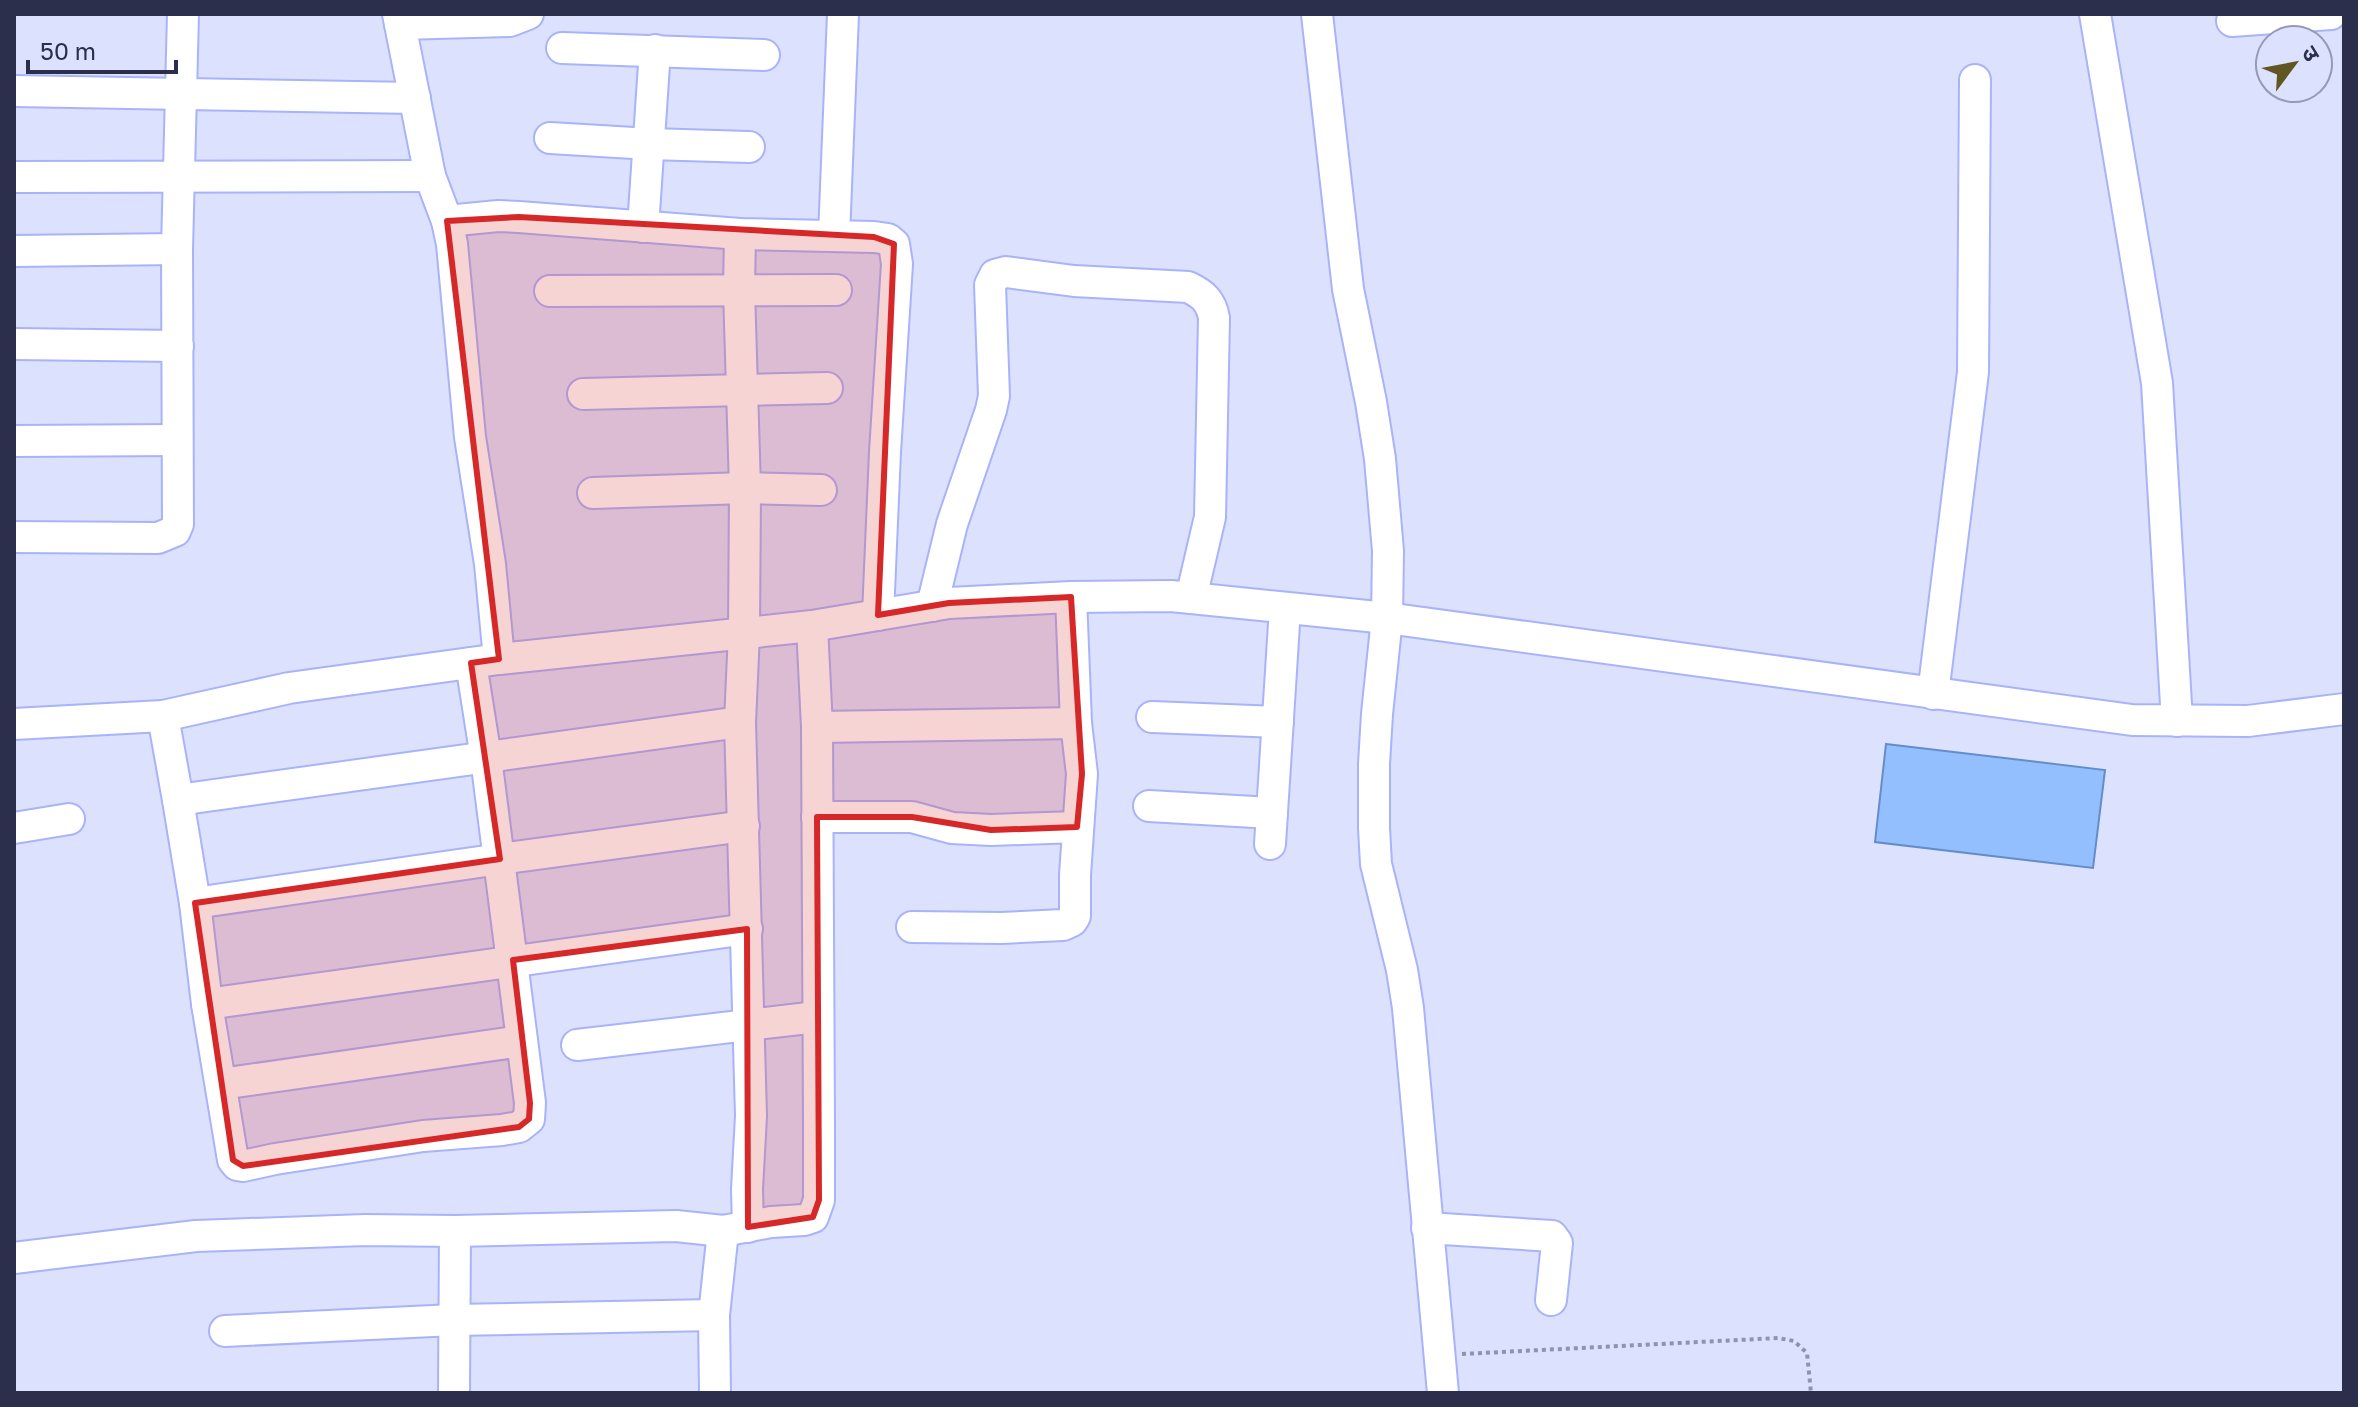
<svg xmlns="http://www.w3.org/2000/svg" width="2358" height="1407" viewBox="0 0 2358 1407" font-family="'Golos Text','Noto Sans Devanagari',sans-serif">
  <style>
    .building { fill: #94bffe; stroke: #638cc8; stroke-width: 2 }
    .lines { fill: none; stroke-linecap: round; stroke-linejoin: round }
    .minor-casing { stroke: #a9b3fa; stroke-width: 34 }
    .path { stroke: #8f93b0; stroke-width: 4; stroke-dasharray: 4 4; stroke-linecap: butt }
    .minor { stroke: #fff; stroke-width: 30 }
    .marked { fill: #d62828; fill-opacity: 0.2; stroke: #d62828; stroke-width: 6; stroke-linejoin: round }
  </style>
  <rect width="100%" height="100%" fill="#dce1fe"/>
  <path class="building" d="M1886,744l219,26 -12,98 -218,-26z"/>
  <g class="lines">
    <g class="minor-casing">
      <g id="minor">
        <path d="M398,14l32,162 17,45 5,23 18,193 20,127 9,95"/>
        <path d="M1317,14l31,275 23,113 9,57 8,92 -1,67 -10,96 -3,50v64l2,36 26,106 6,38 35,385"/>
        <path d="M2095,14l62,369 20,338"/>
        <path d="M2232,21l99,-7"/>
        <path d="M400,24l110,-3 18,-7"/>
        <path d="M562,48l202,7"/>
        <path d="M14,91l401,7"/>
        <path d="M550,138l100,6 99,3"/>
        <path d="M14,177l416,-1"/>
        <path d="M447,221l51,-5 21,1 221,17 134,3 14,2 6,5 3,20 -12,188 -7,163"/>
        <path d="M643,227l12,-177"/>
        <path d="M740,234l-1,56 6,198 -1,145 -4,89 11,394 -4,73 1,38"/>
        <path d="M834,236l9,-222"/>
        <path d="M14,251l163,-2"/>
        <path d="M550,291l286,-1"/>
        <path d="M14,344l164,2"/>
        <path d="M583,394l244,-6"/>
        <path d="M14,441l163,-1"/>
        <path d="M593,493l152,-5 76,2"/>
        <path d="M14,537l144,1 17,-7 3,-7 -1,-275 6,-235"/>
        <path d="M932,606l20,-82 39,-114 3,-14 -4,-111 5,-10 11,-3 68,9 114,6c15,7 23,14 26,31l-4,199 -19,81"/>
        <path d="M1933,694l40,-322 2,-292"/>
        <path d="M163,716l15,84 17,103 12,101 26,156 4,5 6,1 32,-7 148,-23 79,-6 17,-3 10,-8 1,-16 -44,-345 -15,-95"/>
        <path d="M1152,717l126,5"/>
        <path d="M14,724l149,-8 126,-28 210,-29 313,-33 137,-23 122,-6 100,-1 216,22 745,102 116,1 96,-12"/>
        <path d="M817,727l259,-4"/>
        <path d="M178,800l562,-78"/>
        <path d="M1149,806l123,7"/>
        <path d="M817,817h95l40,11 39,2 86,-3"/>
        <path d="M14,828l55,-9"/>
        <path d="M1270,844l15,-236"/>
        <path d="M195,903l305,-44 244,-33"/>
        <path d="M912,927l89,1 62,-3 9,-4 3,-5v-41l7,-101 -6,-51 -5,-126"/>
        <path d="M207,1004l540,-75"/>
        <path d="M577,1045l240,-28"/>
        <path d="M221,1084l301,-43"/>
        <path d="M1427,1228l125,8 5,7 -6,57"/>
        <path d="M14,1258l182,-22 169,-6 90,1 221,-5 47,5 48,-9 33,-2 9,-3 6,-17v-76l-2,-397 -5,-101"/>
        <path d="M225,1331l229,-11 260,-5"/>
        <path d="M454,1393l1,-162"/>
        <path d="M715,1393l-1,-78 9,-84"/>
      </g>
    </g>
    <path class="path" d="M1462,1354l316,-16 16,3 13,12 4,40"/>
    <use href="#minor" class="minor"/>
  </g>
  <path class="marked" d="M519,217l355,20 20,7 -16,371 71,-12 122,-6 11,177 -5,53 -86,3 -79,-13h-95l2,383 -6,17 -65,10 -1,-298 -234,31 17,143 -1,16 -10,8 -276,39 -10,-6 -38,-257 305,-44 -29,-196 28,-4 -52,-438z"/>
  <rect width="2358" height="1407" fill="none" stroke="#2b2f4b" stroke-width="32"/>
  <g transform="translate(2294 64) rotate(58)"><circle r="38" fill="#dce1fe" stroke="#959ab6" stroke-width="2"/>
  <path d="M0-6L14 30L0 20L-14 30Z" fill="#605622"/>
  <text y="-12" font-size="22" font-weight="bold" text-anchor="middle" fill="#2b2f4b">उ</text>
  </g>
  <path d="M28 60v12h148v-12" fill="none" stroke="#2b2f4b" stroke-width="4"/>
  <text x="40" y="60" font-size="24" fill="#2b2f4b" stroke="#dce1fe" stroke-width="6" paint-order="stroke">50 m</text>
</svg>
